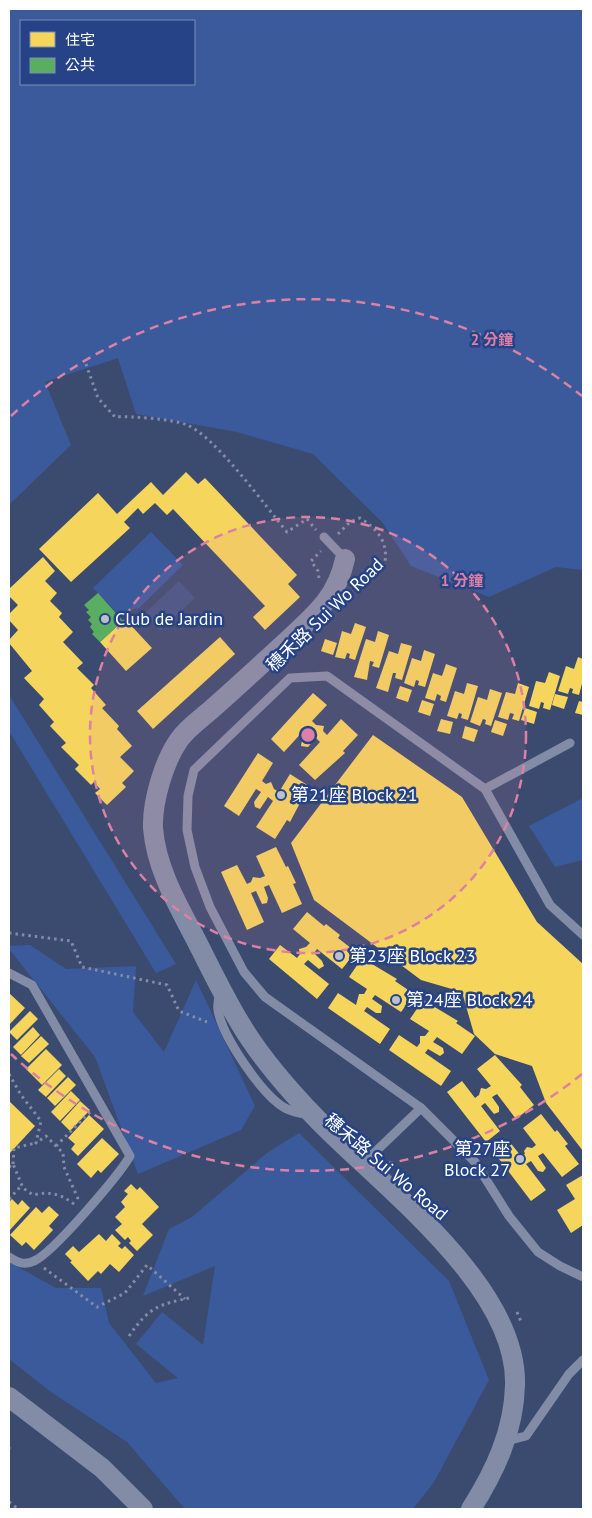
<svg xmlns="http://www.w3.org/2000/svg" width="592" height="1518" viewBox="0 0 592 1518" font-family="'PT Sans','Noto Sans TC',sans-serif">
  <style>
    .green { fill: #3a5a9b; fill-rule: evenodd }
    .water { fill: #405585 }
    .homes { fill: #f6d55c }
    .public { fill: #5aae61 }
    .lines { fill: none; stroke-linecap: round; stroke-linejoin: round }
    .path { stroke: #828ca6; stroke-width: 3; stroke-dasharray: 2.5 4; stroke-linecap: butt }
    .service { stroke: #828ca6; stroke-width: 9 }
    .tertiary { stroke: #828ca6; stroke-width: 20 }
    .ring { fill: none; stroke: #dd80a5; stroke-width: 2.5; stroke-dasharray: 9 6 }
    .poi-dot { fill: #bac0cd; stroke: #254386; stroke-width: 2 }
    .labels { text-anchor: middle; stroke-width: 5; stroke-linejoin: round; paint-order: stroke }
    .street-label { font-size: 18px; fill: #fff; stroke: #254386 }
    .poi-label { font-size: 18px; fill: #fff; stroke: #254386; text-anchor: start }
    .centre { fill: #dd80a5; stroke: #254386; stroke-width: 2.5 }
    .ring-label { font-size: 15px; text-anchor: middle; font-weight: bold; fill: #dd80a5; stroke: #254386; stroke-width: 5; stroke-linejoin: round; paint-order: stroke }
  </style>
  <rect width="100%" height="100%" fill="#3b4b70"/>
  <g class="green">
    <path d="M9,9h574v561l-27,-3 -67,30 -78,-31 -29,-44 -69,-68 -76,-22 -101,-18 -18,-56 -73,24 26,63 -62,60zM194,21v63h-173v-63z"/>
    <path d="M151,532l32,33 -44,43 -11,2 -7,7 -28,-29z"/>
    <path d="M9,695l167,269 -20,9 -147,-242z"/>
    <path d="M583,798v62l-28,7 -26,-41z"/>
    <path d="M30,945l36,24 70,-3 -3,46 31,40 32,-72 59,126 -14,24 -103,44 -43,-117 -86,-108v-3z"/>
    <path d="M299,1133l150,148 40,99 -55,102 -21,27h-228l-58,-67 -76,-50 -42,-33v-97l47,26h45l8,35 47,60 22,-5 -42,-34 26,-32 41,33 12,-79 -72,30 26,-67 23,-12 75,-64z"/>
  </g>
  <path class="water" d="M179,581l16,17 -35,33 -16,-17z"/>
  <g class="homes">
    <path d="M186,472l12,12 7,-6 92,97 -9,9 12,13 -35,33 -12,-13 12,-11 -92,-97 -6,6 -12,-12 -12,11 -5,-6 -14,14 6,6 -59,54 -32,-33 59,-56 19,21 34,-32 12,13z"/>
    <path d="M43,557l12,14 -10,10 12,12 -7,8 12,12 -3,4 14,15 -10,10 20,21 -6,5 17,17 -3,3 15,17 -4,3 17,18 -2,3 15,17 -12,11 14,14 -12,12 4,4 -19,18 -12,-12 5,-4 -6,-7 -3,3 -16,-16 4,-4 -18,-18 5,-4 -16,-17 4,-4 -15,-17 5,-6 -20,-21 8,-7 -23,-28v-3l9,-10 -9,-10v-6l9,-9 -9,-9v-7z"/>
    <path d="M125,619l27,29 -26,23 -26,-29z"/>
    <path d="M355,623l11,4 -11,33 -6,-2 1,-4 -3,-1 -2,6 -10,-2 7,-26 9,3z"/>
    <path d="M378,631l11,4 -10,33 -7,-2 2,-4 -4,-1 -3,19 -13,-3 12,-38 9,3z"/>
    <path d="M220,637l15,17 -82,75 -16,-18z"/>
    <path d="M325,639l12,4 -4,12 -12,-4z"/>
    <path d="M401,643l11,3 -10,34 -7,-2 1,-5h-3l-5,19 -12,-4 13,-37 9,3z"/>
    <path d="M424,650l11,4 -10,33 -7,-2 1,-4 -3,-1 -2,7 -10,-4 8,-25 9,3z"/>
    <path d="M578,657l5,2v21l-4,15 -7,-2 1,-4 -3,-1 -2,6 -10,-3 8,-25 8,3z"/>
    <path d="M446,664l11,4 -11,34 -6,-2 1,-4 -4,-2 -2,7 -10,-3 8,-25 9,3z"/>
    <path d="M549,672l11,4 -10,34 -7,-2 1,-5 -3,-1 -2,7 -10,-3 7,-25 9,2z"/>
    <path d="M467,683l11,3 -10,34 -7,-2 1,-4 -3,-1 -2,6 -10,-3 8,-25 9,3z"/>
    <path d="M518,683l11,4 -10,34 -7,-2 2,-5 -4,-1 -2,7 -10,-3 8,-25 9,2z"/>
    <path d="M400,686l12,4 -4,12 -12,-4z"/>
    <path d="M490,689l12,4 -11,33 -6,-2 1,-4 -3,-1 -3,7 -10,-4 8,-25 9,3z"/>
    <path d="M313,693l14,12 -15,16 4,4 8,1 -1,5 4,4 14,-16 17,16 -15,16 2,2 -30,27 -16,-15 21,-23 -4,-4 -8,9 -7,-1 1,-6 7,-8 -3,-4 -22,24 -13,-13z"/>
    <path d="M555,694l13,3 -4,12 -12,-4z"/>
    <path d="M422,700l12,4 -4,12 -12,-4z"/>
    <path d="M579,701l4,1v13l-8,-2z"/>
    <path d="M525,708l12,4 -3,12 -13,-4z"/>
    <path d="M441,719l12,3 -3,12 -13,-3z"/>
    <path d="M495,720l12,4 -4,12 -12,-4z"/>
    <path d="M465,726l13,4 -4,12 -12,-4z"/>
    <path d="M373,735l89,62 75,125 46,42v187l-37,-48 -14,-37 -37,-12 -21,-20 -12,-42 -41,-12 -107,-80 -23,-57z"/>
    <path d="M258,753l15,10 -11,18 4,3 5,-2 3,7 5,3 11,-18 19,12 -19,36 -3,-2 -12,19 -19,-12 17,-26 -5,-4 -8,12 -5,-2 -1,-5 7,-10 -5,-3 -17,27 -15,-10z"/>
    <path d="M276,847l10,20 2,-1 8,17 -3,1 9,20 -20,9 -13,-28 -5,2 4,11 -1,5 -5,1 -6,-13 -5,2 13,29 -17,8 -26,-58 16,-7 10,19 4,-2 2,-5 7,1 5,-2 -9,-20z"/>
    <path d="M307,912l17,14 2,-2 14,11 -2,3 18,14 -14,17 -25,-20 -3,4 8,8 2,5 -5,3 -11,-9 -4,4 25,20 -12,15 -48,-40 11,-14 17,13 3,-4 -1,-5 7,-2 4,-4 -17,-14z"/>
    <path d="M362,958l35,21 -2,2 19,13 -13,18 -26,-17 -3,4 10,7 -1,7h-5l-9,-6 -3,4 26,18 -10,15 -52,-36 10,-15 18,12 3,-11h5l3,-5 -18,-12z"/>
    <path d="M9,993l16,15 -16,17z"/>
    <path d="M423,1000l35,21 -2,2 19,13 -13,18 -25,-17 -4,5 10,6 1,5 -4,3 -12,-7 -3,4 26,18 -10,15 -52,-36 10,-15 18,12 3,-4v-7h5l4,-5 -19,-12z"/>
    <path d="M30,1011l8,8 -21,21 -8,-8z"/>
    <path d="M33,1027l7,8 -19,20 -8,-8z"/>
    <path d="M41,1036l8,8 -20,19 -8,-7z"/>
    <path d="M46,1049l16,16 -20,20 -16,-16z"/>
    <path d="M495,1055l27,30 -2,2 14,18 -18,14 -19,-25 -5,3 7,10v5l-5,2 -9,-11 -4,3 19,25 -14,11 -39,-50 15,-11 13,17 4,-3 2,-7 5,1 5,-3 -14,-17z"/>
    <path d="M59,1069l7,7 -20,21 -8,-7z"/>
    <path d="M68,1077l8,8 -21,21 -8,-8z"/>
    <path d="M71,1091l9,9 -20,21 -9,-9z"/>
    <path d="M9,1101l26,25 -26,28z"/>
    <path d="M80,1101l10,9 -20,21 -9,-9z"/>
    <path d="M541,1114l14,18 2,-2 11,14 -3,2 14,18 -17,13 -19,-24 -5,3 8,12 -3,4 -5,-1 -7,-10 -5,3 20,26 -15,11 -38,-50 15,-11 13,16 4,-2 -1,-3 3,-4 5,1 4,-3 -13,-17z"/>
    <path d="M89,1115l15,14 -26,27 -7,-7 4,-5 -7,-6z"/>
    <path d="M102,1138l17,16 -18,19 -3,-3 -7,8 -14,-14z"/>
    <path d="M583,1175v50l-12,8 -14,-23 18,-11 -9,-14z"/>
    <path d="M131,1184l6,6 3,-3 19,20 -17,17 11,11 -16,16 -8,-8 2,-2 -3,-4 -3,3 -10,-10 7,-6 -7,-7 10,-10 -4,-5 7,-8 -4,-3z"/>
    <path d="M12,1199l6,6 4,-5 8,8 -21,23v-29z"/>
    <path d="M49,1206l10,9 -10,11 4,4 -19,20 -8,-8 -4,4 -12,-11 26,-28 6,6z"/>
    <path d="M99,1234l7,7 6,-7 9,9 -3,3 4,3 3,-3 9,9 -15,17 -9,-8 -9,10 -3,-3 -10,10 -18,-19 2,-1 -7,-7 8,-8 6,6z"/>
  </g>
  <path class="public" d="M98,593l25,28 -23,21 -8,-8 2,-2 -4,-5 2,-3 -4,-4 3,-3 -5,-5 3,-2 -5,-5z"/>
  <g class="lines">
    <g class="path">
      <path d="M86,364l12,34 17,19c16,-1 58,2 72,8 28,11 79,82 100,107l20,-13 9,11"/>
      <path d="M338,534l12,-12 10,-4c17,11 28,23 25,44l-30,28"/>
      <path d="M319,578l-1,-7 -7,-10 10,-10"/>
      <path d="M9,933l62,8 11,26 85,18 12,26 28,11"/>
      <path d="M9,1074l12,21 20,26 -5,22 10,-7 17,17 1,14 15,34"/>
      <path d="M56,1146l35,-35"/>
      <path d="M13,1164l1,-16 22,-5"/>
      <path d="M9,1167l4,-3 10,24 10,7c16,-4 29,-1 42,10"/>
      <path d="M9,1199l13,-14"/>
      <path d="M44,1268l53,39 28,-14 22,-28 38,34"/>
      <path d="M517,1312l5,12"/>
      <path d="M129,1336c21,-30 29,-31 64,-39"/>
      <path d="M9,1447v4"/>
      <path d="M9,1502l9,7"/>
    </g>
    <g class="service">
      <path d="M324,537l21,22"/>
      <path d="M485,789l85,-46"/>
      <path d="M583,935l-33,-30 -65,-116 -158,-113 -37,2 -96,92 -6,26 -1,34 8,37 15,40 34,65 21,25 156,111 54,54 34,54 29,36 22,14 23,11"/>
      <path d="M9,973l23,12 98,171c-11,19 -77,97 -96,105 -10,5 -17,1 -25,-4"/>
      <path d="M219,994c0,5 -2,11 -1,16 4,26 44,85 67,98 7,4 15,5 22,7"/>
      <path d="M365,1166l8,-12 48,-46"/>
      <path d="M506,1441l20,-5 43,-62 14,-14"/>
    </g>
    <g class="tertiary">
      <path d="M345,559c-8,37 -28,54 -55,79 -26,24 -51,47 -77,70 -11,10 -26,20 -34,32 -15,21 -27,62 -26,88 3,39 23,74 41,108 15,29 29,59 46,87 20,34 48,66 76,95 64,67 202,167 199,267 -1,46 -20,86 -44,124"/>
      <path d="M9,1397l93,71 41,41"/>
    </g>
  </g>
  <circle cx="308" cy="735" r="218" fill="#dd80a5" fill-opacity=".12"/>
  <g class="ring">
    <circle cx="308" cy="735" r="218"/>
    <path d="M582 1074A436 436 0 0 1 11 1054M11 416A436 436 0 0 1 582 396"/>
  </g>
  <g class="poi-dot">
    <circle cx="105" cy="619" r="5"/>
    <circle cx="281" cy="795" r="5"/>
    <circle cx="339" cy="956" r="5"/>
    <circle cx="396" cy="1000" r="5"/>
    <circle cx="520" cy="1159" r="5"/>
  </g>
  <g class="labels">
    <g class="street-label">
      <text transform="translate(325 615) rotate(-44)" y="6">穗禾路 Sui Wo Road</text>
      <text transform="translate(386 1167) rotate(40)" y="6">穗禾路 Sui Wo Road</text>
    </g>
    <g class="poi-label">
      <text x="115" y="625">Club de Jardin</text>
      <text x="291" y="801">第21座 Block 21</text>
      <text x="349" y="962">第23座 Block 23</text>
      <text x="406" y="1006">第24座 Block 24</text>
      <text x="510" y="1155" text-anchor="end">第27座<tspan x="510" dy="21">Block 27</tspan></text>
    </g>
  </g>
  <circle cx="308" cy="735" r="8" class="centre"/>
  <g class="ring-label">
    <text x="492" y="345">2 分鐘</text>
    <text x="462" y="586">1 分鐘</text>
  </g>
  <rect width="592" height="1518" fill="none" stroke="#ffffff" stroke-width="20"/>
  <rect x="20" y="20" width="175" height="65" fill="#254386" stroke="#7c8eb6"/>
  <rect x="30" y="32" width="25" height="15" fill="#f6d55c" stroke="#7c8eb6"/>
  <text x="65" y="45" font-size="15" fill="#ffffff">住宅</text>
  <rect x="30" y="58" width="25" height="15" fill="#5aae61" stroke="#7c8eb6"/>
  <text x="65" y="70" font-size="15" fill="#ffffff">公共</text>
</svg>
